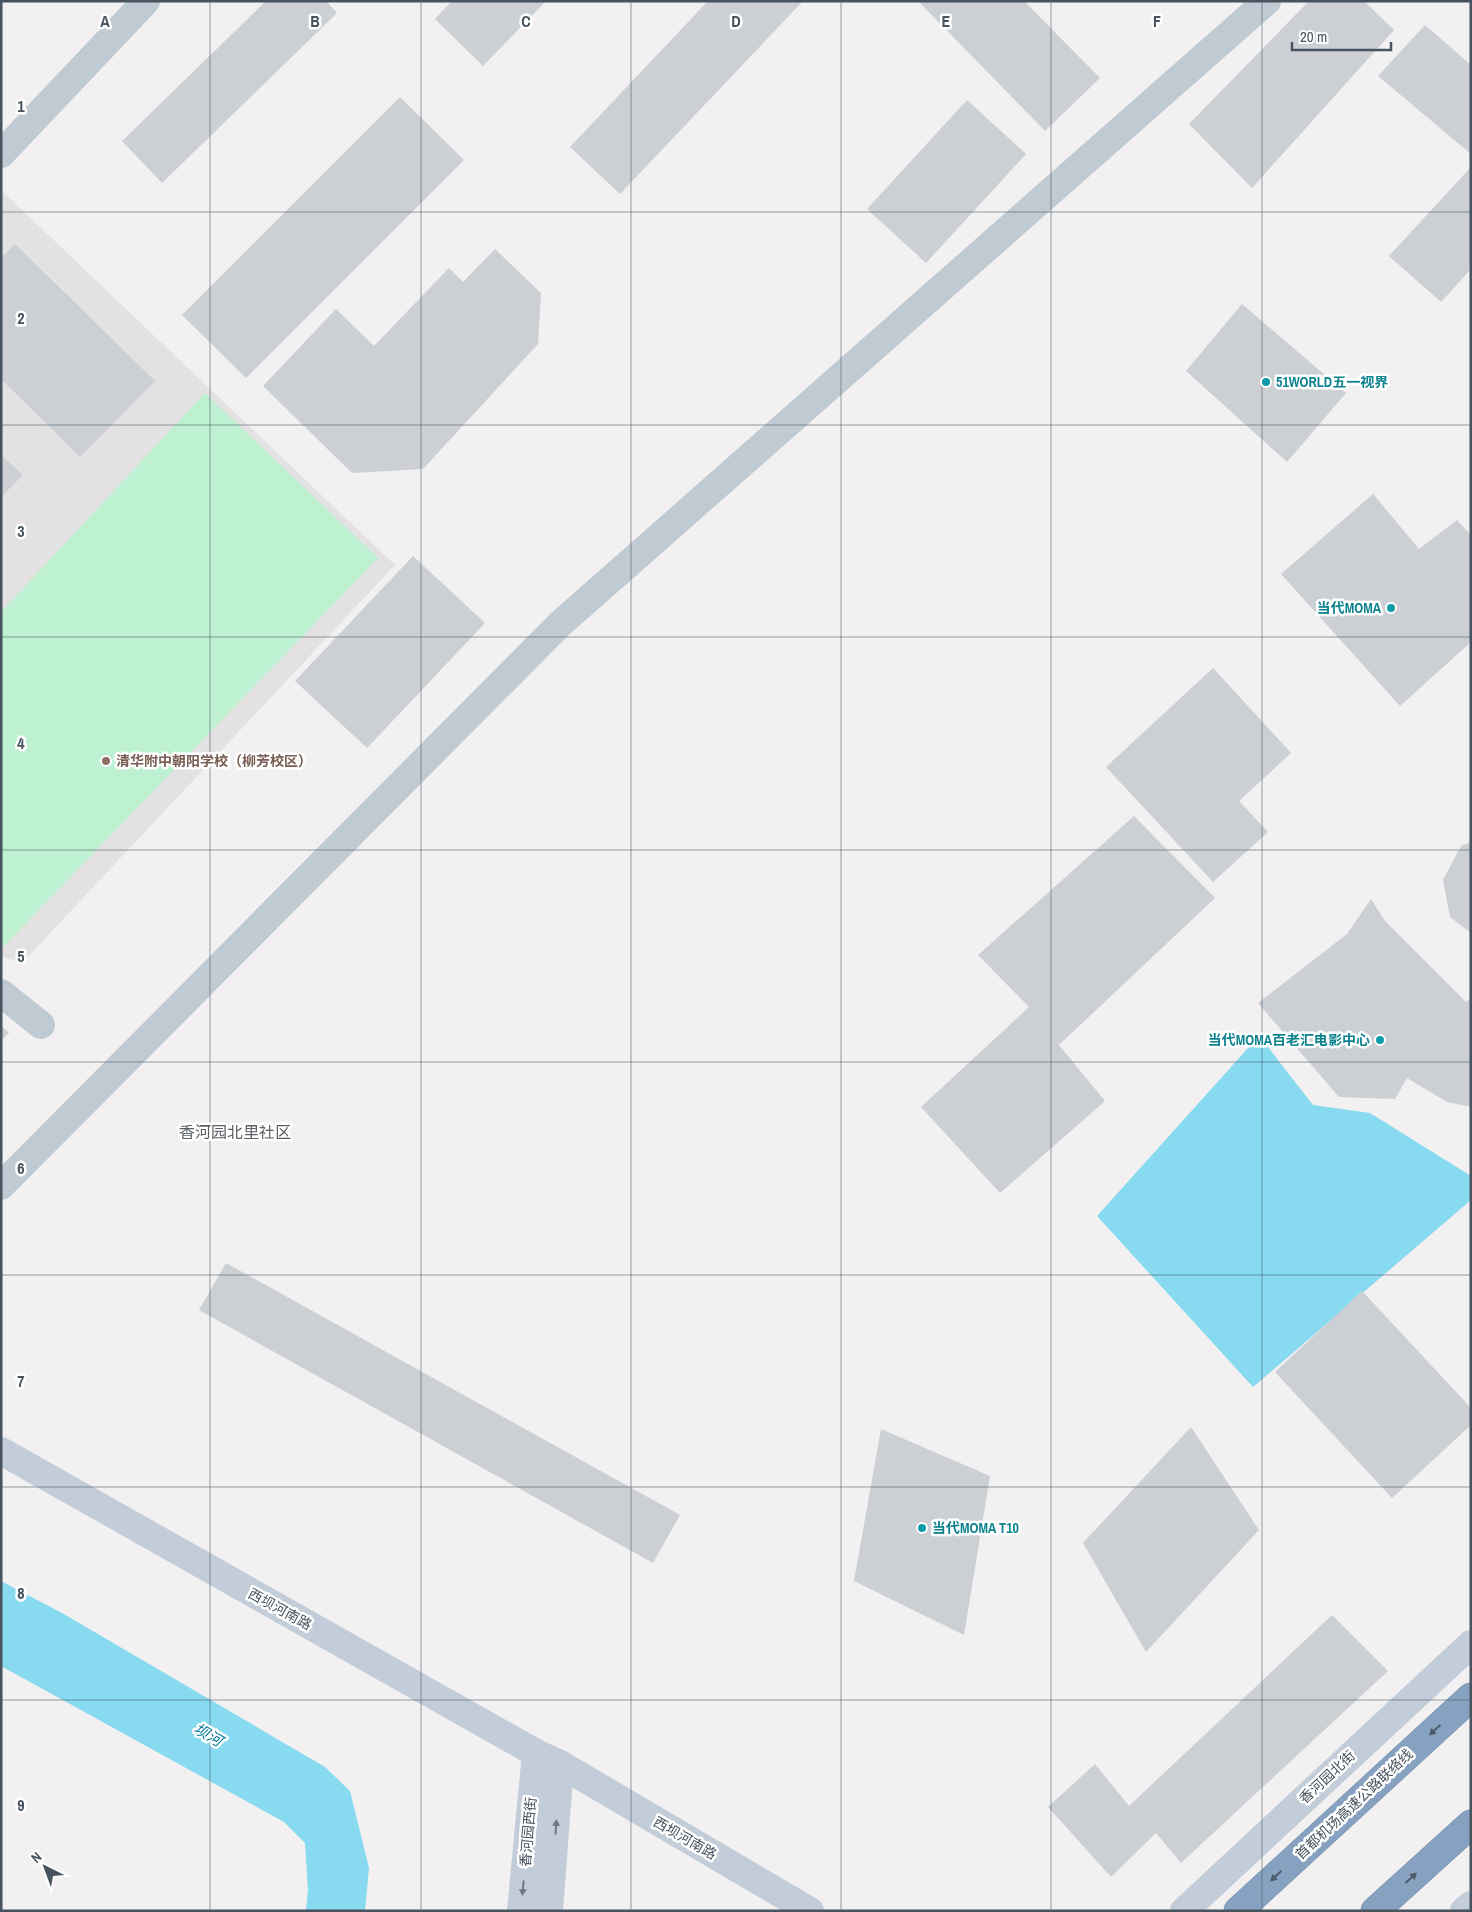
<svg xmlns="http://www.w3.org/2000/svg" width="1472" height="1912" viewBox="0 0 1472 1912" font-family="'Archivo Narrow','Noto Sans SC',sans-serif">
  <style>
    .education { fill: #e3e1e2 }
    .green { fill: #bdf1d1 }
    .water { fill: #88daf0 }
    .pier { fill: #f2f0f0 }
    .building { fill: #cccfd4 }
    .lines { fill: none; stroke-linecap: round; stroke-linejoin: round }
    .highway-casing { stroke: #718dac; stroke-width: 29 }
    .street { stroke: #c0cad2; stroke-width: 28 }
    .secondary { stroke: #c2cdd9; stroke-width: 28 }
    .highway { stroke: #86a2c0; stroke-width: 28 }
    .oneway { fill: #4d5b68 }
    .oneway2 { fill: #6c7883 }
    .grid { fill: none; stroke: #47535e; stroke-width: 1; stroke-opacity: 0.55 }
    .culture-dot { fill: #0f9aa8; stroke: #fff; stroke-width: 2 }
    .education-dot { fill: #8d6e63; stroke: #fff; stroke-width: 2 }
    .labels { text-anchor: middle; stroke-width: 5; stroke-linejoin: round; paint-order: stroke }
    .culture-label { font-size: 14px; font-weight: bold; fill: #0d838f; stroke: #fff; text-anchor: start }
    .education-label { font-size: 14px; font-weight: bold; fill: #785e54; stroke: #fff; text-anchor: start }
    .street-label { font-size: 14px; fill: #47535e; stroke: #fff }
    .water-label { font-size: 15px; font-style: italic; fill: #087b99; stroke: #fff }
    .quarter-label { font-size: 16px; fill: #5c6065; stroke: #fff }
    .grid-label { font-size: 16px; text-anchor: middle; font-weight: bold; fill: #47535e; stroke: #fff; stroke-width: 5; stroke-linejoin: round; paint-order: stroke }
  </style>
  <rect width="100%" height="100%" fill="#f2f0f0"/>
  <path class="education" d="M1,190l394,375 -372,397 -22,-5z"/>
  <path class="green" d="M205,393l173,165 -374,388 -3,-2v-332z"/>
  <g class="water">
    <path d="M1264,1042l49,63 57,8 101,63v24l-218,187 -156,-171 152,-169z"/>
    <path d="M1,1581l61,32 263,154 25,24 19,77 -4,43h-59l2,-22 -3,-46 -21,-21 -283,-156z"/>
  </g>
  <path class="pier" d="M1471,1760v92l-64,59h-101z"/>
  <g class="building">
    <path d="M266,1h60l11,12 -175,170 -40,-42z"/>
    <path d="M452,1h94l-63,65 -48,-47z"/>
    <path d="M708,1h95l-183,193 -50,-47z"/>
    <path d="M918,1h106l76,77 -55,53z"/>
    <path d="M1309,1h55l30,29 -142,158 -63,-64z"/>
    <path d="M1425,25l46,40v89l-93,-78z"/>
    <path d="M400,97l64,63 -218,218 -64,-63z"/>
    <path d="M967,100l59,54 -100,109 -59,-54z"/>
    <path d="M1471,167v102l-30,33 -52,-46z"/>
    <path d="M15,244l140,137 -75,76 -79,-78v-121z"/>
    <path d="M495,249l46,44 -3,51 -115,125 -71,4 -89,-87 73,-77 38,37 75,-78 14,14z"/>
    <path d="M1242,304l104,89 -59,69 -101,-91z"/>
    <path d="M1,455l22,20 -22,22z"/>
    <path d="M1373,494l46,55 38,-29 14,15v107l-71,64 -119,-132z"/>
    <path d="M413,556l72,67 -118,125 -72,-67z"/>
    <path d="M1213,668l78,85 -52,48 29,31 -55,50 -107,-115z"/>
    <path d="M1134,816l81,82 -156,147 46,56 -105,92 -79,-86 108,-100 -51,-52z"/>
    <path d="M1471,842v91l-21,-16 -7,-37 18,-34z"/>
    <path d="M1371,899l14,22 81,81 5,-4v109l-24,-5 -40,-24 -12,21 -56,-2 -81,-94 89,-69z"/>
    <path d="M1,1025l8,8 -8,8z"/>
    <path d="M226,1263l454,252 -27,48 -454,-253z"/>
    <path d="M1362,1291l109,117v17l-79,73 -117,-126z"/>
    <path d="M1191,1427l68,103 -113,122 -63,-109z"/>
    <path d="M881,1429l109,47 -26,159 -110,-54z"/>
    <path d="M1332,1615l56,56 -207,192 -25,-30 -45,44 -63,-70 47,-43 34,42z"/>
  </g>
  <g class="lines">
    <g class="highway-casing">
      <g id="highway">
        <path d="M1238,1911l233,-214"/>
        <path d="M1375,1911l96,-87"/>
      </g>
    </g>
    <g class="street">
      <path d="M1,154l145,-153"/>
      <path d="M1,993l40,32"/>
      <path d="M1,1186l559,-562 707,-623"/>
    </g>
    <g class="secondary">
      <path d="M1,1451l535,302 24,11 250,147"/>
      <path d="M521,1911l15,-158"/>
      <path d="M549,1911l11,-147"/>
      <path d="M1184,1911l287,-267"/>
      <path d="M1464,1911l7,-6"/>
    </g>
    <use href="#highway" class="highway"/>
  </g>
  <defs><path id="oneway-solid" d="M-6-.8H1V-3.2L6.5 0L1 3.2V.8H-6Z" transform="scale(1.25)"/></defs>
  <g class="oneway">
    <use href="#oneway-solid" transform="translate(1435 1730) rotate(137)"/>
    <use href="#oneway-solid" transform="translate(1276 1876) rotate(137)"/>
    <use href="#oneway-solid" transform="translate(1411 1878) rotate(-42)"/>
  </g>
  <g class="oneway2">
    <use href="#oneway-solid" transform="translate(556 1827) rotate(-86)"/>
    <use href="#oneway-solid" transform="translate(523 1888) rotate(95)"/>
  </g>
  <path class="grid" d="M210,1v1910M421,1v1910M631,1v1910M841,1v1910M1051,1v1910M1262,1v1910M1,212h1470M1,425h1470M1,637h1470M1,850h1470M1,1062h1470M1,1275h1470M1,1487h1470M1,1700h1470"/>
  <g class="culture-dot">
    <circle cx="1266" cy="382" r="5"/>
    <circle cx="1391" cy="608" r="5"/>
    <circle cx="1380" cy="1040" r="5"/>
    <circle cx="922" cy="1528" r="5"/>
  </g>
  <circle class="education-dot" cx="106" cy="761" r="5"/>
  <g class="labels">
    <g class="culture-label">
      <text x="1276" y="387">51WORLD五一视界</text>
      <text x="1381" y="613" text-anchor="end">当代MOMA</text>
      <text x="1370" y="1045" text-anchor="end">当代MOMA百老汇电影中心</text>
      <text x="932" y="1533">当代MOMA T10</text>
    </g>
    <g class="education-label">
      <text x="116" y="766">清华附中朝阳学校（柳芳校区）</text>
    </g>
    <g class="street-label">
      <text transform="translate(280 1609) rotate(29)" y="5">西坝河南路</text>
      <text transform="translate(1327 1777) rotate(-43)" y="5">香河园北街</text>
      <text transform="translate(1354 1804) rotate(-43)" y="5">首都机场高速公路联络线</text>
      <text transform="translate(528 1832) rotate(-85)" y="5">香河园西街</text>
      <text transform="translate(685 1838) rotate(30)" y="5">西坝河南路</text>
    </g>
    <g class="water-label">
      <text transform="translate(208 1735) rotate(30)" y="5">坝河</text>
    </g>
    <g class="quarter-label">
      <text x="235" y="1138">香河园北里社区</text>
    </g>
  </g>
  <g class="grid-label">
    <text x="105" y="27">A</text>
    <text x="315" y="27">B</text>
    <text x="526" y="27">C</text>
    <text x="736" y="27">D</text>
    <text x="946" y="27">E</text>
    <text x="1157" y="27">F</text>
    <text x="21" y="112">1</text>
    <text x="21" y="324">2</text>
    <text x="21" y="537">3</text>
    <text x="21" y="749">4</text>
    <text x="21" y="962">5</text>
    <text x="21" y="1174">6</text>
    <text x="21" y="1387">7</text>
    <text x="21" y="1599">8</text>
    <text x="21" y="1811">9</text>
  </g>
  <rect width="1472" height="1912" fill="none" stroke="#47535e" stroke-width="5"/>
  <g transform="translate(45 1867) rotate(318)" stroke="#ffffff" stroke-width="4" paint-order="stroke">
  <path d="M0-4L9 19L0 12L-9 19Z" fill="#47535e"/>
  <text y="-8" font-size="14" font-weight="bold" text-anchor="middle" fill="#47535e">N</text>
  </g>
  <path d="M1292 42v8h99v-8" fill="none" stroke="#47535e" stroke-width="2.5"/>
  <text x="1300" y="42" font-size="15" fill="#47535e" stroke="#ffffff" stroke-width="4" paint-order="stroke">20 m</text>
</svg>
